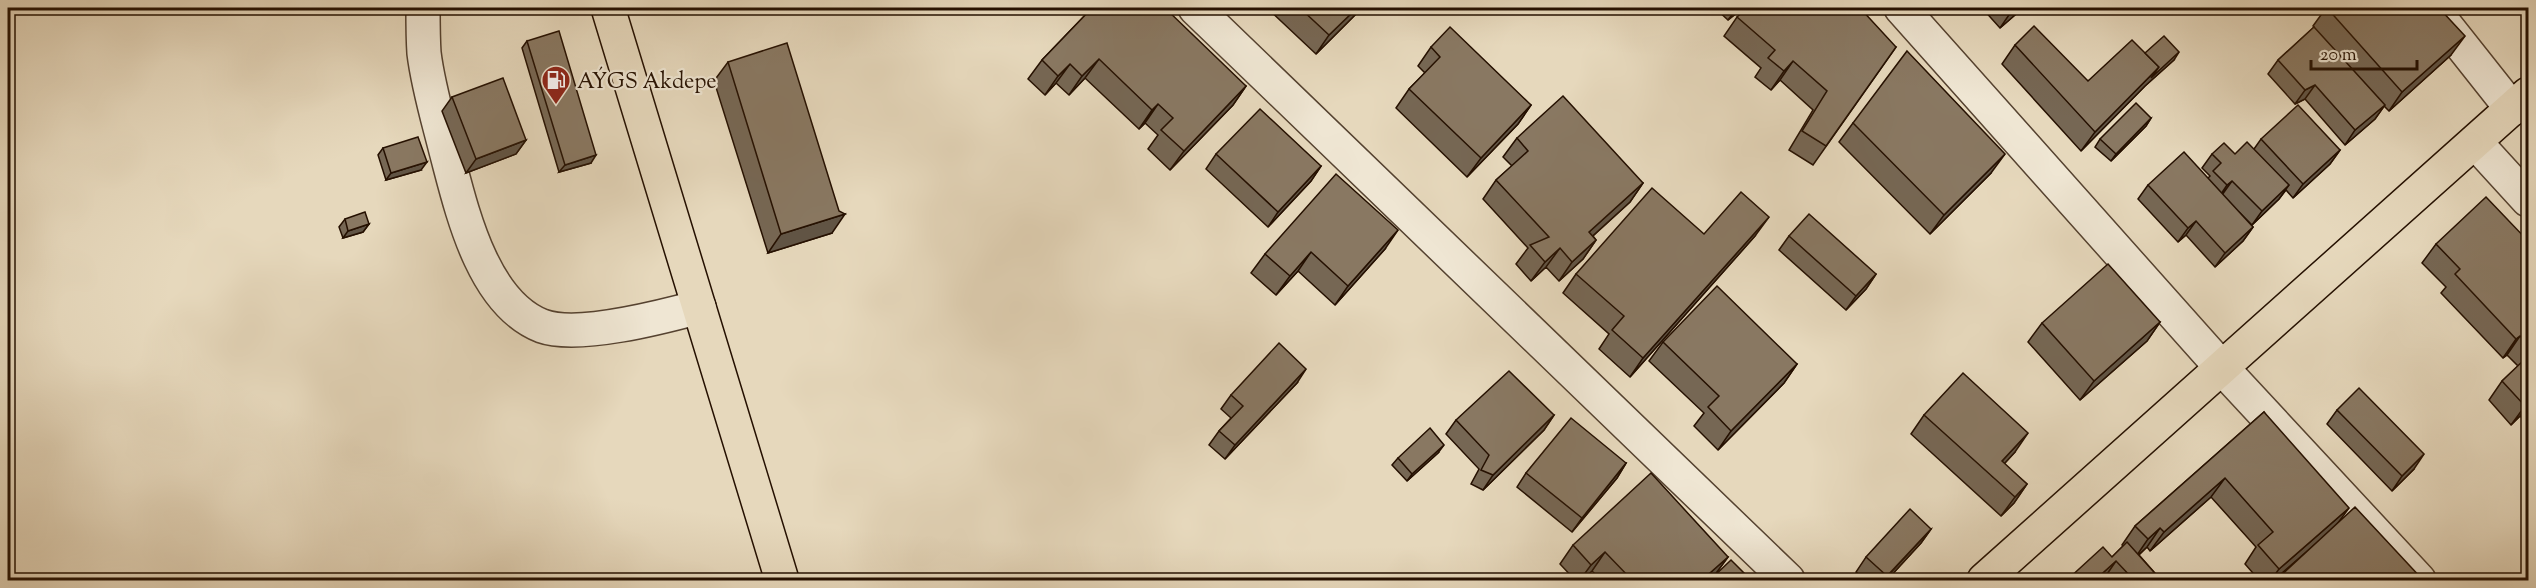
<svg xmlns="http://www.w3.org/2000/svg" width="2536" height="588" viewBox="0 0 2536 588" font-family="'Sorts Mill Goudy',serif">
  <style>
    .lines { fill: none; stroke-linecap: round; stroke-linejoin: round }
    .minor-casing { stroke: #554230; stroke-width: 36 }
    .major-casing { stroke: #251001; stroke-width: 36 }
    .minor { stroke: #efe6d3; stroke-width: 33 }
    .major { stroke: #e6d8bc; stroke-width: 33 }
    .wall { fill: #766754; stroke: #251001; stroke-width: 1.5 }
    .shaded-wall { fill: #605445; stroke: #251001; stroke-width: 1.5 }
    .building { fill: #897862; stroke: #251001; stroke-width: 1.5 }
    .labels { text-anchor: middle; stroke-width: 4.5; stroke-linejoin: round; paint-order: stroke }
    .poi-label { font-size: 22px; fill: #251001; stroke: #efe6d3; text-anchor: start }
  </style>
  <rect width="100%" height="100%" fill="#e6d8bc"/>
  <filter id="stains"><feTurbulence type="fractalNoise" baseFrequency=".00333" numOctaves="4"/><feColorMatrix values="0 0 0 0 .2 0 0 0 0 .09 0 0 0 0 .02 0 0 0 .5 -.17"/></filter>
  <radialGradient id="worn" r=".72"><stop offset=".6" stop-color="#630" stop-opacity="0"/><stop offset="1" stop-color="#630" stop-opacity=".3"/></radialGradient>
  <g class="lines">
    <g class="minor-casing">
      <g id="minor">
        <path d="M423,8c0,15 0,30 1,45 4,33 14,66 22,98 15,56 35,151 96,175 36,13 120,-9 157,-19"/>
        <path d="M1195,8l593,572"/>
        <path d="M1901,8l321,360 197,212"/>
        <path d="M2432,8l80,101"/>
        <path d="M2475,142l53,58"/>
      </g>
    </g>
    <g class="major-casing">
      <g id="major">
        <path d="M608,8l174,572"/>
        <path d="M1984,580l544,-486"/>
      </g>
    </g>
    <use href="#minor" class="minor"/>
    <use href="#major" class="major"/>
  </g>
  <g class="wall">
    <path d="M1092,8l154,78 -13,19 -63,65 -22,-21 10,-14 -13,-12 -6,6 -54,-51 -16,17 -13,-12 -11,12 -17,-16 14,-19z"/>
    <path d="M1267,8h95l-46,46z"/>
    <path d="M1715,8h28l-15,12z"/>
    <path d="M1982,8h41l-23,20z"/>
    <path d="M2326,8h113l12,47 -62,56 -5,-5 -9,13 -30,26 -40,-46 -10,5 -27,-30 10,-14 36,-33 -1,-1z"/>
    <path d="M1737,17l159,30 -83,118 -24,-15 24,-40 -33,-30 -9,10 -16,-13 6,-9 -37,-32z"/>
    <path d="M527,41l64,122 -32,9 -37,-124z"/>
    <path d="M2015,45l73,36 57,-28 29,7 -29,26 -64,65 -79,-87z"/>
    <path d="M1431,47l100,58 -13,19 -51,53 -71,-69 13,-19 16,-16 -7,-7z"/>
    <path d="M728,62l104,171 -64,20 -54,-172z"/>
    <path d="M452,97l74,43 -10,14 -50,19 -24,-62z"/>
    <path d="M2151,118l-5,8 -35,35 -16,-14 5,-8z"/>
    <path d="M1853,123l138,50 -61,61 -91,-92z"/>
    <path d="M1517,138l126,45 -13,19 -37,34 3,4 -13,19 -24,22 -13,-14 -15,14 -15,-17 12,-16 -45,-49 13,-19 16,-14 -9,-9z"/>
    <path d="M2261,139l79,11 -10,14 -37,34 -7,-8 -7,9 -27,26 -13,-13 14,15 -10,14 -28,26 -29,-32 -8,7 -40,-43 10,-14 60,-7 2,-2 -8,-8 10,-14h23l19,-5z"/>
    <path d="M383,148l38,22 -35,10 -8,-25z"/>
    <path d="M1216,154l105,12 -10,15 -43,46 -62,-58z"/>
    <path d="M345,219l24,5 -6,8 -20,6 -4,-11z"/>
    <path d="M1704,234l51,2 -125,141 -31,-28 10,-15 -46,-41 13,-19z"/>
    <path d="M1789,236l87,38 -10,15 -20,21 -67,-60z"/>
    <path d="M2529,242v183l-9,-9 -9,9 -22,-25 13,-19 16,-15 -11,-11 -4,3 -62,-65 5,-6 -24,-24 14,-19z"/>
    <path d="M1385,249l-50,56 -37,-34 -22,24 -25,-22 14,-19z"/>
    <path d="M2160,322l-13,19 -67,59 -52,-58 14,-19z"/>
    <path d="M1663,342l134,22 -13,19 -66,67 -24,-24 10,-13 -55,-52z"/>
    <path d="M1297,383l-72,76 -16,-14 10,-14 12,-13 -10,-9 10,-14z"/>
    <path d="M2337,410l77,59 -22,22 -65,-67z"/>
    <path d="M2264,412l73,113 -63,55h-15l-14,-16 11,-17 -45,-50 -61,54 -3,-4 -8,8 22,25h-94l45,-23 11,-11 -1,-1 13,-19z"/>
    <path d="M1554,415l-10,15 -61,60 -12,-6 8,-15 -33,-35 10,-14z"/>
    <path d="M1924,415l91,37 -11,12 23,20 -13,19 -13,13 -90,-82z"/>
    <path d="M1438,453l-31,28 -15,-16 6,-7z"/>
    <path d="M1626,463l-9,15 -45,54 -55,-45 9,-14z"/>
    <path d="M1931,529l-10,14 -34,37h-21l-10,-8 10,-15z"/>
    <path d="M1573,545l155,12 -14,19 -5,4h-108l-9,-9 -10,9h-7l-15,-16z"/>
  </g>
  <g class="shaded-wall">
    <path d="M1357,8h5l-46,46 13,-19z"/>
    <path d="M1737,8h6l-15,12z"/>
    <path d="M2015,8h8l-23,20 13,-19z"/>
    <path d="M2465,36l-14,19 -62,56 13,-19z"/>
    <path d="M2179,52l-5,8 -29,26 -64,65 14,-19 64,-65z"/>
    <path d="M1099,59l-14,19 -16,17 13,-19z"/>
    <path d="M1793,61l-13,19 -9,10 13,-19z"/>
    <path d="M1070,64l-14,19 -11,12 13,-19z"/>
    <path d="M2315,85l-10,14 -10,5 10,-14z"/>
    <path d="M1246,86l-13,19 -63,65 14,-19z"/>
    <path d="M1158,104l-13,19 -6,6 13,-19z"/>
    <path d="M1531,105l-13,19 -51,53 14,-19z"/>
    <path d="M2385,105l-10,14 -30,26 10,-15z"/>
    <path d="M2151,118l-5,8 -35,35 5,-7z"/>
    <path d="M526,140l-10,14 -50,19 10,-14z"/>
    <path d="M2340,150l-10,14 -37,34 10,-14z"/>
    <path d="M2005,154l-14,19 -61,61 14,-19z"/>
    <path d="M596,155l-5,8 -32,9 6,-7z"/>
    <path d="M427,162l-6,8 -35,10 5,-7z"/>
    <path d="M1321,166l-10,15 -43,46 10,-15z"/>
    <path d="M2232,181l-10,14 -5,5 10,-15z"/>
    <path d="M1643,183l-13,19 -54,49 13,-19z"/>
    <path d="M2289,185l-10,14 -27,26 10,-14z"/>
    <path d="M845,214l-13,19 -64,20 13,-19z"/>
    <path d="M1769,217l-14,19 -125,141 13,-19z"/>
    <path d="M2196,221l-10,14 -8,7 10,-14z"/>
    <path d="M369,224l-6,8 -20,6 5,-7z"/>
    <path d="M2253,227l-10,14 -28,26 10,-14z"/>
    <path d="M1398,230l-13,19 -50,56 13,-19z"/>
    <path d="M1596,240l-13,19 -24,22 13,-19z"/>
    <path d="M1560,248l-14,19 -15,14 14,-19z"/>
    <path d="M1311,252l-13,19 -22,24 14,-19z"/>
    <path d="M1876,274l-10,15 -20,21 10,-14z"/>
    <path d="M2160,322l-13,19 -67,59 14,-19z"/>
    <path d="M2520,336l-13,19 -4,3 13,-19z"/>
    <path d="M1797,364l-13,19 -66,67 13,-19z"/>
    <path d="M1306,369l-9,14 -72,76 10,-14z"/>
    <path d="M2529,402v2l-9,12 -9,9 14,-19z"/>
    <path d="M1554,415l-10,15 -61,60 10,-15z"/>
    <path d="M2028,433l-13,19 -23,25 10,-16z"/>
    <path d="M1444,445l-6,8 -31,28 5,-7z"/>
    <path d="M2424,454l-10,15 -22,22 10,-15z"/>
    <path d="M1626,463l-9,15 -45,54 10,-14z"/>
    <path d="M2225,478l-14,19 -61,54 14,-19z"/>
    <path d="M2027,484l-13,19 -13,13 14,-19z"/>
    <path d="M2349,508l-14,19 -61,53h-3l8,-11z"/>
    <path d="M2160,528l-13,19 -12,11 13,-19z"/>
    <path d="M1931,529l-10,14 -34,37h-3z"/>
    <path d="M1605,552l-13,19 -10,9h-2l11,-15z"/>
    <path d="M1728,557l-14,19 -5,4h-7z"/>
    <path d="M2116,561l-13,19h-8z"/>
  </g>
  <g class="building">
    <path d="M1092,8h73l81,78 -62,65 -23,-21 12,-12 -15,-14 -6,6 -53,-51 -17,17 -12,-12 -12,12 -16,-16z"/>
    <path d="M1300,8h57l-28,27z"/>
    <path d="M1747,8h113l36,39 -70,99 -24,-15 25,-40 -34,-30 -9,10 -16,-13 7,-8 -38,-33z"/>
    <path d="M2327,8h112l26,28 -63,56z"/>
    <path d="M2034,26l54,55 44,-41 27,27 -64,65 -80,-87z"/>
    <path d="M1450,27l81,78 -50,53 -72,-69 31,-32 -9,-10z"/>
    <path d="M2314,27l71,78 -30,25 -40,-45 -10,5 -27,-30z"/>
    <path d="M559,31l37,124 -31,10 -38,-124z"/>
    <path d="M2164,36l15,16 -28,26 8,-11 -14,-14z"/>
    <path d="M787,43l52,168 6,3 -64,20 -53,-172z"/>
    <path d="M1907,51l98,103 -61,61 -91,-92z"/>
    <path d="M503,78l23,62 -50,19 -24,-62z"/>
    <path d="M1563,96l80,87 -54,49 7,8 -24,22 -12,-14 -15,14 -15,-17 19,-8 -53,-57 32,-29 -11,-13z"/>
    <path d="M2136,103l15,15 -35,36 -16,-15z"/>
    <path d="M2298,105l42,45 -37,34 -42,-45z"/>
    <path d="M1260,109l61,57 -43,46 -62,-58z"/>
    <path d="M418,137l9,25 -36,11 -8,-25z"/>
    <path d="M2247,142l42,43 -27,26 -30,-30 -5,4 -14,-14 8,-8 -9,-9 12,-11 11,11z"/>
    <path d="M2184,152l69,75 -28,26 -29,-32 -8,7 -40,-43z"/>
    <path d="M1336,174l62,56 -50,56 -37,-34 -21,24 -25,-22z"/>
    <path d="M1652,188l52,46 37,-42 28,25 -126,141 -31,-28 12,-14 -48,-42z"/>
    <path d="M2486,197l43,45v102l-9,-8 -4,3 -61,-65 5,-5 -24,-25z"/>
    <path d="M365,212l4,12 -21,7 -3,-12z"/>
    <path d="M1809,214l67,60 -20,22 -67,-60z"/>
    <path d="M2108,264l52,58 -66,59 -52,-58z"/>
    <path d="M1717,286l80,78 -66,67 -23,-24 11,-11 -56,-54z"/>
    <path d="M1279,343l27,26 -71,76 -16,-14 24,-25 -12,-11z"/>
    <path d="M2526,358l3,3v41l-4,4 -23,-25z"/>
    <path d="M1509,371l45,44 -61,60 -12,-5 8,-15 -33,-35z"/>
    <path d="M1963,373l65,60 -26,28 25,23 -12,13 -91,-82z"/>
    <path d="M2359,388l65,66 -22,22 -65,-66z"/>
    <path d="M2264,412l85,96 -70,61 -21,-24 15,-13 -48,-54 -61,54 -4,-4 -12,11 -13,-13z"/>
    <path d="M1571,418l55,45 -44,55 -56,-45z"/>
    <path d="M1430,428l14,17 -32,29 -14,-16z"/>
    <path d="M1651,473l77,84 -26,23h-70l-27,-28 -14,13 -18,-20z"/>
    <path d="M2355,507l68,73h-147z"/>
    <path d="M1910,509l21,20 -44,47 -21,-19z"/>
    <path d="M2127,542l34,38h-27l-18,-19 -21,19h-28l36,-33 9,10z"/>
    <path d="M1731,560l20,20h-41z"/>
  </g>
  <defs>
    <g id="fuel-pin" transform="scale(1.5)"><path d="M0 17L-7.5 6A9.5 9.5 0 1 1 7.5 6Z" fill="#8f2418" stroke="#efe6d3"/><path d="M-5.5-6h7V0h2V4h1.3V-2.5L3-4.5l.8-.8L6-3V5H2.5V1h-1V6h-7ZM-4.2-4.7v3.2H.2V-4.7Z" fill="#fff"/></g>
  </defs>
  <g fill-rule="evenodd">
    <use href="#fuel-pin" x="556" y="80"/>
  </g>
  <g class="labels">
    <g class="poi-label">
      <text x="577" y="88">AÝGS Akdepe</text>
    </g>
  </g>
  <rect width="2536" height="588" fill="none" stroke="#e6d8bc" stroke-width="30"/>
  <rect x="9" y="9" width="2518" height="570" fill="none" stroke="#251001" stroke-width="3"/>
  <rect x="15" y="15" width="2506" height="558" fill="none" stroke="#251001" stroke-width="1.5"/>
  <path d="M2311 60v9h106v-9" fill="none" stroke="#251001" stroke-width="3"/>
  <text x="2320" y="60" font-size="18" fill="#251001" stroke="#efe6d3" stroke-width="4.5" paint-order="stroke">20 m</text>
  <rect width="100%" height="100%" filter="url(#stains)"/>
  <rect width="100%" height="100%" fill="url(#worn)"/>
</svg>
